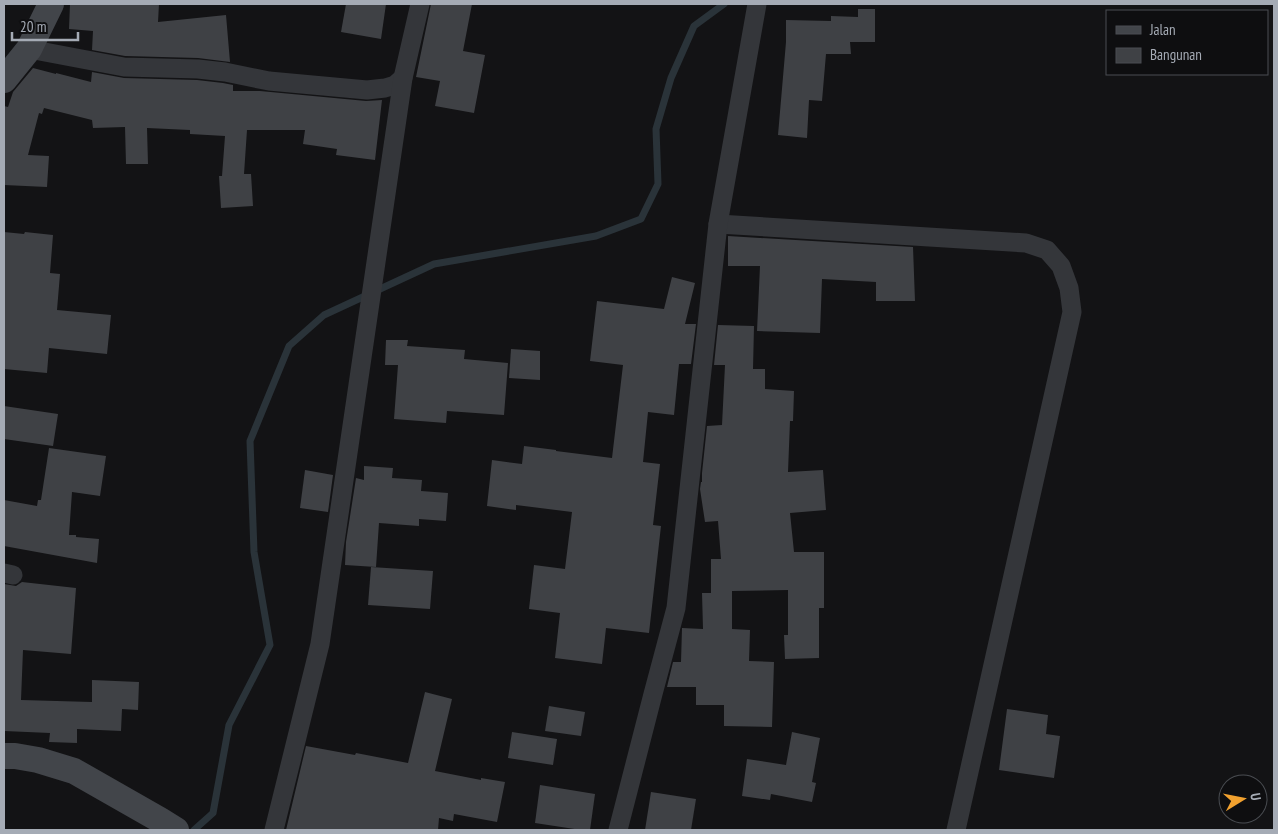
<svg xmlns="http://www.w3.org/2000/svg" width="1278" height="834" viewBox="0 0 1278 834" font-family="'PT Sans Narrow',sans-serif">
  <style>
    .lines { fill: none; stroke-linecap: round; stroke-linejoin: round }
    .stream { stroke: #2a3339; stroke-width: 7 }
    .building { fill: #3f4145 }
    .street { stroke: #34363a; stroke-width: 19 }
    .secondary { stroke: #42454a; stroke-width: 26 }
  </style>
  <rect width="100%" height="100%" fill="#131315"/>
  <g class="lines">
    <path class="stream" d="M194,830l19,-17 16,-88 41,-80 -16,-93 -4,-111 39,-95 35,-31 110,-51 162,-28 45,-17 17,-35 -2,-55 15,-51 23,-52 30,-22"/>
  </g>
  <g class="building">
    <path d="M70,4h89l-1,18 68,-7 4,47 -32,-4 -73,-2 -33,-6 1,-19 -24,-2z"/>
    <path d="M346,4h40l-5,35 -40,-7z"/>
    <path d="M431,4h41l-9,47 22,4 -11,58 -39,-7 5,-25 -24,-4z"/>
    <path d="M858,9h17v33h-25l1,12h-25l-4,47 -13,-1 -2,38 -29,-3 8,-93v-22l45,1v-5l27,1z"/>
    <path d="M33,68l23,6v-1l35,9 1,-10 32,6 73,2 26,3 10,2v6h27l106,10 16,-1 -7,60 -39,-5 1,-6 -34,-5 2,-14h-58l-3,44h7l2,32 -32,2 -2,-32h3l3,-40 -35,-2v-4l-43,-2 1,36h-22l-1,-37 -32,1 -1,-8 -48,-12 -2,6 -3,-1 -11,42 21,1 -2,31 -43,-2v-79l4,1 5,-15z"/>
    <path d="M4,232l20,2 1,-2 28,3 -3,38 10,1 -3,36 54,5 -4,39 -58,-6 -2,25 -43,-4z"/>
    <path d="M728,236l185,11 2,54h-39v-19l-54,-3 -2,54 -63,-2 3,-65h-32z"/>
    <path d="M672,277l23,6 -10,41h11l-5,40h-12l-5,51 -26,-3 -5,50 17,2 -7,61 8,1 -12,107 -43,-5 -4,36 -47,-6 5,-45 -31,-4 5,-44 31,4 7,-57 -56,-7v5l-29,-4 5,-46 30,4 2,-18 32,4v1l56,7 11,-93 -33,-4 7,-60 67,8z"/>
    <path d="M718,325l36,1 -1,43h12v20l29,2 -1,30h-3l-2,51 35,-2 3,40 -36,3 4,39h30v56h-5v50l-34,1 -1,-24h4v-45l-56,1v38l18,1 -1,31 25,1 -2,65 -48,-1v-21h-28v-18h-29l6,-25h8l1,-34 21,1 -1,-36h9v-34h10l-3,-38 -13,1 -5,-33 1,-7h1v-9l5,-47 15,-1 3,-60h-11z"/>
    <path d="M386,340h22l-1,6 58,4 -1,9 44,4 -4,52 -57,-4 -1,12 -52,-4 4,-54h-13z"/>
    <path d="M511,349l29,2v29l-31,-2z"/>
    <path d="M4,406l54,8 -5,32 -49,-7z"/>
    <path d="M49,448l57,8 -6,40 -28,-4 -3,43h7v2l23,2 -2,24 -93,-17v-46l33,6 1,-6h3z"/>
    <path d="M364,466l29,2 -1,10 30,2 -1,11 27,2 -2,28 -27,-2v7l-40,-3 -3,44 -31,-2 1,-23 10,-64 8,2z"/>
    <path d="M305,470l28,5 -5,37 -28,-4z"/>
    <path d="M371,567l62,4 -3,38 -62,-4z"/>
    <path d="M22,582l54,6 -5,66 -48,-4 -2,50 71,2v-22l47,2 -1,28 -16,-1 -1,22 -44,-2v14l-28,-1 1,-9 -46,-2v-147l12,2z"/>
    <path d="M425,692l27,7 -17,72 46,9v-2l24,4 -8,40 -43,-8 -1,7 -14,-3 -1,12h-152l20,-84 49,9 1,-2 52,10z"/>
    <path d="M549,706l36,6 -4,24 -36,-5z"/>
    <path d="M1007,709l41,6 -2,19 14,2 -6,42 -55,-8z"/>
    <path d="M512,732l45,7 -4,26 -45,-7z"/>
    <path d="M792,732l28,6 -8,44 4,1 -4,19 -41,-8 -1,6 -28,-4 5,-37 39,6z"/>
    <path d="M540,785l55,9 -5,36h-9l-46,-7z"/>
    <path d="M651,792l45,7 -5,31h-46z"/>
  </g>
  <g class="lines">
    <g class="street">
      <path d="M29,49l95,18 74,2 27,3 44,9 98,9 18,-2 10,-3 8,-7"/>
      <path d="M718,224l308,19 21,7 14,16 8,22 3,24 -116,518"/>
      <path d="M4,573l9,2"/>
      <path d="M274,830l46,-186 83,-566 17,-74"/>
      <path d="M618,830l35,-136 23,-86 42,-384 39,-220"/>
    </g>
    <g class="secondary">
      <path d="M4,80l25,-31 22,-45"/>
      <path d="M4,756h11l23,4 36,11 86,49 16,10"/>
    </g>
  </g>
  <rect width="1278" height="834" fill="none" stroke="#a5abb5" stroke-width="10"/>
  <rect x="1106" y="10" width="162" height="65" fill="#0e0e10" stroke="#4a4d52"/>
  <rect x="1116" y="26" width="25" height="8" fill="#42454a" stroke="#4a4d52"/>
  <text x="1150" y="35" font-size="15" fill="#a5abb5">Jalan</text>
  <rect x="1116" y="48" width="25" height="15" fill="#3f4145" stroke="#4a4d52"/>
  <text x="1150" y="60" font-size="15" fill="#a5abb5">Bangunan</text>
  <g transform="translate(1243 799) rotate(80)"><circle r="24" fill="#0e0e10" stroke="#4a4d52"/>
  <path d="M0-4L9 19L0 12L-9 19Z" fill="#f1a12f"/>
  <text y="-8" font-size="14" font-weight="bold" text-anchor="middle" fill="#a5abb5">U</text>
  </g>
  <path d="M12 32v8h66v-8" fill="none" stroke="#a5abb5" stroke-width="2.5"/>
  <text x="20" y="32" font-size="15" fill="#a5abb5" stroke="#0e0e10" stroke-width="4" paint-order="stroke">20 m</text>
</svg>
